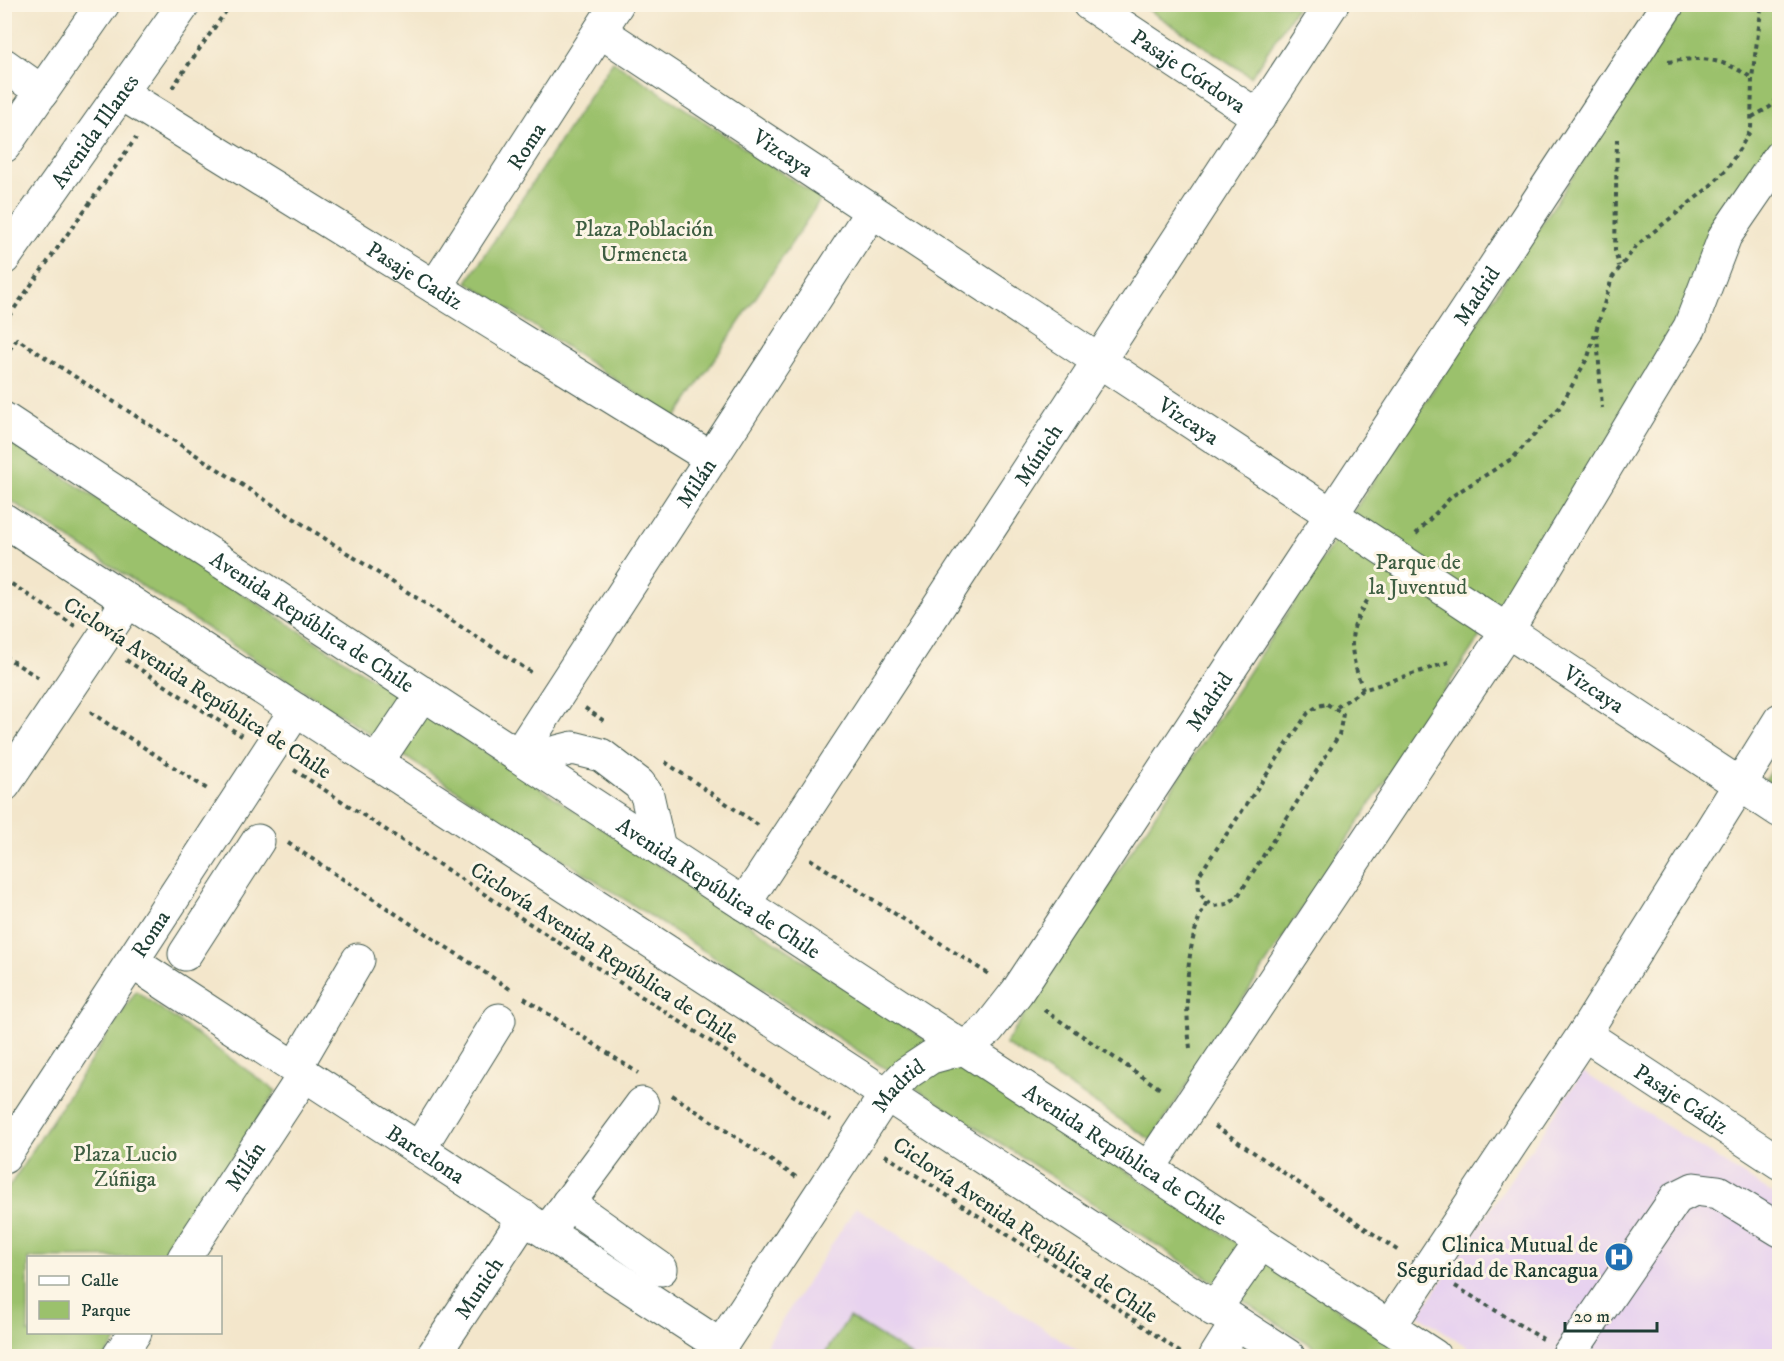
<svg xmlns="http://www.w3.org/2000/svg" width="1784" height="1361" viewBox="0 0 1784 1361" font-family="'IM FELL DW Pica',serif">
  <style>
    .built { fill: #e7d2ef }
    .green { fill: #9bc16c; stroke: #5d7f50; stroke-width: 1.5 }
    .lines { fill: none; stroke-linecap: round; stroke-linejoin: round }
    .minor-casing { stroke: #3f564b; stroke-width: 35 }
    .major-casing { stroke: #3f564b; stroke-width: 35 }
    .path { stroke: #3f564b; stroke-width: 4; stroke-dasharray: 4.5 4.5; stroke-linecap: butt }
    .minor { stroke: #fff; stroke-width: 33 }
    .major { stroke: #fff; stroke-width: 33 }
    .labels { text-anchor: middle; stroke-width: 6; stroke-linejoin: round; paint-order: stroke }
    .street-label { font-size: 22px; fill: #1f3d34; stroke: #fcf5e5 }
    .park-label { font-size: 22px; fill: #3e5e42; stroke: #fcf5e5 }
    .poi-label { font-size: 22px; fill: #1f3d34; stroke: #fcf5e5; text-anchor: end }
  </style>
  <rect width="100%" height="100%" fill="#fcf5e5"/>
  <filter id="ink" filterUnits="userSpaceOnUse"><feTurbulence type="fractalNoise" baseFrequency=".0167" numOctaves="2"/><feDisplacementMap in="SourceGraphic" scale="12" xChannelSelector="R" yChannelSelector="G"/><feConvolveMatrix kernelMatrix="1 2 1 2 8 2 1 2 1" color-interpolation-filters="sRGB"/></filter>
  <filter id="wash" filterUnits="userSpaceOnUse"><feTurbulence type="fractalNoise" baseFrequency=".008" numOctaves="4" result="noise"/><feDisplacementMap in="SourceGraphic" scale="24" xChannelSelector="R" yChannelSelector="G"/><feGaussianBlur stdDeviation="1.35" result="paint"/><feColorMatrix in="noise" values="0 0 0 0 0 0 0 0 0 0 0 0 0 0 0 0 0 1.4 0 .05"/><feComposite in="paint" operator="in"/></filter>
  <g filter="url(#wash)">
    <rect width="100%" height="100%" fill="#f3e6cb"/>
    <g class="built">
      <path d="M1583,1072l196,126v158h-298l-62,-41z"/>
      <path d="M856,1207l230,149h-327z"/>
    </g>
    <g class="green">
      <path d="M1141,5h157l-47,72z"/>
      <path d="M1685,5h94v136l-90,175 -538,824 -146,-96z"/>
      <path d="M613,61l208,138 -146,220 -208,-137z"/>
      <path d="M4,438l1406,918h-82l-1323,-859z"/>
      <path d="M1779,756v33l-14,-9z"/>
      <path d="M136,991l140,100 -107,166 -141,1v74l93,1 -15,23h-101v-163z"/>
      <path d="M849,1317l63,39h-89z"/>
    </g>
  </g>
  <g filter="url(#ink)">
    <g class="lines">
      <g class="minor-casing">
        <g id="minor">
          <path id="s1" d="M1089,4l170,113"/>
          <path id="s2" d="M600,31l1180,780"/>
          <path d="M4,65l38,27"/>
          <path id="s3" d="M121,93l590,365"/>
          <path id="s4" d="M435,287l182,-283"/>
          <path id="s5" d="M518,756l354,-545"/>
          <path d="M525,760l48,-12 28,7 38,29 8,11 12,53"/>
          <path d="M4,785l124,-184"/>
          <path id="s6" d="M744,904l588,-900"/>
          <path d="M185,954l73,-113"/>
          <path id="s7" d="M132,962l589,384"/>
          <path id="s8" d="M1584,1034l196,129"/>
          <path d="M295,1068l63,-108"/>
          <path d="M419,1149l80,-129"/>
          <path id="s9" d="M4,1157l292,-447"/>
          <path d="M1148,1169l359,-538 183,-304 35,-91 55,-80"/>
          <path d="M568,1203l93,66"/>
          <path d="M547,1232l95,-128"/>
          <path id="s10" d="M184,1258l121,-184"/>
          <path d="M1389,1327l195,-293 196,-314"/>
          <path d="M119,1356l16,-24"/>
          <path id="s11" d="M433,1356l92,-139"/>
          <path id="s12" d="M714,1356l171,-260 22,-23 24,-16 33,-9 24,-19 29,-37 651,-988"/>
          <path d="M1216,1356l20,-32"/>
          <path d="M1568,1356l108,-158 18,-9 24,3 62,38"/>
        </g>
      </g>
      <g class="major-casing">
        <g id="major">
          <path d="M4,146l99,-142"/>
          <path id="s13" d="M4,258l180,-254"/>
          <path id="s14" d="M4,419l1430,937"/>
          <path d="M4,520l1284,836"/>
          <path d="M376,763l47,-70"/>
          <path d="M1214,1310l47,-67"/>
        </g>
      </g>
      <g class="path">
        <path d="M1668,62c35,-6 53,-4 84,16"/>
        <path d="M172,88l59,-84"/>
        <path d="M1752,117l18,-10 10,-11"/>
        <path d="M1617,139l-2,112 4,15"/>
        <path d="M4,323l132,-185"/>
        <path d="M1597,334l5,74"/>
        <path d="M4,357l13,-18 517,335"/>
        <path d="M1416,534l36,-38 61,-38 47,-51 28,-50 24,-79 25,-33 70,-56 20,-20 24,-39 1,-52 10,-74"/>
        <path d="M4,579l71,47"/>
        <path d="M4,656l35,22"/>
        <path d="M126,660l116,76"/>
        <path d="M1363,690c-18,-50 -15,-63 16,-107"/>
        <path d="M1327,704l16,10 -4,21 -101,161 -11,8 -13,2c-14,-9 -17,-14 -15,-31l109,-162 10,-7z"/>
        <path d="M1337,707l26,-17 86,-28"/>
        <path d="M585,708l19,13"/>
        <path d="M90,712l117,77"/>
        <path d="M665,762l93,63"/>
        <path d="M294,770l537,350"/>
        <path d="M288,843l222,146"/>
        <path d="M810,859l180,116"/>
        <path d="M524,998l114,75"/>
        <path d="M1044,1010l118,80"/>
        <path d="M1190,1048c-5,-44 -6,-107 17,-146"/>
        <path d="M672,1095l124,82"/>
        <path d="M1215,1126l185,126"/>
        <path d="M885,1155l203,132 97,69"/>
        <path d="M1455,1286l88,53"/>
      </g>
      <use href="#minor" class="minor"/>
      <use href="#major" class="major"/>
    </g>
  </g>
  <defs>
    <g id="hospital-disc" transform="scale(1.5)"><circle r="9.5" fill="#1f6fb2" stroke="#fcf5e5"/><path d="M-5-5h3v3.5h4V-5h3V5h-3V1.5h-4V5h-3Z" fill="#fff"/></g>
  </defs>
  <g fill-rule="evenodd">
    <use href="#hospital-disc" x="1619" y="1257"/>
  </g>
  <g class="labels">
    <g class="street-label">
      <text dy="8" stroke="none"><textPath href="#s1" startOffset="120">Pasaje Córdova</textPath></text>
      <text dy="8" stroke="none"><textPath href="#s13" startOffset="156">Avenida Illanes</textPath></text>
      <text dy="8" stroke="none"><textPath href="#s4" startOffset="168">Roma</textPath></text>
      <text dy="8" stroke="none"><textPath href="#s2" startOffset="220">Vizcaya</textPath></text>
      <text dy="8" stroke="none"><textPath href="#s3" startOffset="346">Pasaje Cadiz</textPath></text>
      <text dy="8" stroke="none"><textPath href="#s12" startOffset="1318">Madrid</textPath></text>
      <text dy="8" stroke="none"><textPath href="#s2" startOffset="706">Vizcaya</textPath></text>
      <text dy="8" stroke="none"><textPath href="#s6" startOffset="537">Múnich</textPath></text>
      <text dy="8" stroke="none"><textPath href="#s5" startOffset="326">Milán</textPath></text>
      <text dy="8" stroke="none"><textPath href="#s14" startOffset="369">Avenida República de Chile</textPath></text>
      <text transform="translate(198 687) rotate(33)" y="8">Ciclovía Avenida República de Chile</text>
      <text dy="8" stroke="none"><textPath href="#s2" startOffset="1192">Vizcaya</textPath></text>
      <text dy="8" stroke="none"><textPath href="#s12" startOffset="832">Madrid</textPath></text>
      <text dy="8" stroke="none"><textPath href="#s14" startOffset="855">Avenida República de Chile</textPath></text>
      <text dy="8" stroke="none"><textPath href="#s9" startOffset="267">Roma</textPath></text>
      <text transform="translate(605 952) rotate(33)" y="8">Ciclovía Avenida República de Chile</text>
      <text dy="8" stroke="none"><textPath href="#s12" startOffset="328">Madrid</textPath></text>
      <text dy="8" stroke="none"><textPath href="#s8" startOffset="117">Pasaje Cádiz</textPath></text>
      <text dy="8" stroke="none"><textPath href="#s7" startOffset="351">Barcelona</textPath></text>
      <text dy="8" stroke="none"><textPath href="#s14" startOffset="1341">Avenida República de Chile</textPath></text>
      <text dy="8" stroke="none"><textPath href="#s10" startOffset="110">Milán</textPath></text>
      <text transform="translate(1026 1229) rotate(34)" y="8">Ciclovía Avenida República de Chile</text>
      <text dy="8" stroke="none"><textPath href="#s11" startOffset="82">Munich</textPath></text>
    </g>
    <g class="park-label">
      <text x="644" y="236">Plaza Población<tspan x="644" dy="25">Urmeneta</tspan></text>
      <text x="1418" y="569">Parque de<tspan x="1418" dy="25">la Juventud</tspan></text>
      <text x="125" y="1161">Plaza Lucio<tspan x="125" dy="25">Zúñiga</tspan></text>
    </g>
    <g class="poi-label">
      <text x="1598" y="1252">Clinica Mutual de<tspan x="1598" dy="25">Seguridad de Rancagua</tspan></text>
    </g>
  </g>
  <rect width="1784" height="1361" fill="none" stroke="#fcf5e5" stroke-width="24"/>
  <rect x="27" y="1256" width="195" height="78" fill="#fcf5e5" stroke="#a4ab9e" stroke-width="1.5"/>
  <rect x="39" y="1276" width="30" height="9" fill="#ffffff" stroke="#a4ab9e" stroke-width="1.5"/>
  <text x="81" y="1286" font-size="18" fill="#1f3d34">Calle</text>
  <rect x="39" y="1301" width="30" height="18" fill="#9bc16c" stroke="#a4ab9e" stroke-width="1.5"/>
  <text x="81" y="1316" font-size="18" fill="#1f3d34">Parque</text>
  <path d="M1565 1322v9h92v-9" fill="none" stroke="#1f3d34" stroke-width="3"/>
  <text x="1574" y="1322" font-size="18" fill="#1f3d34" stroke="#fcf5e5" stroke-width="4.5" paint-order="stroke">20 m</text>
</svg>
